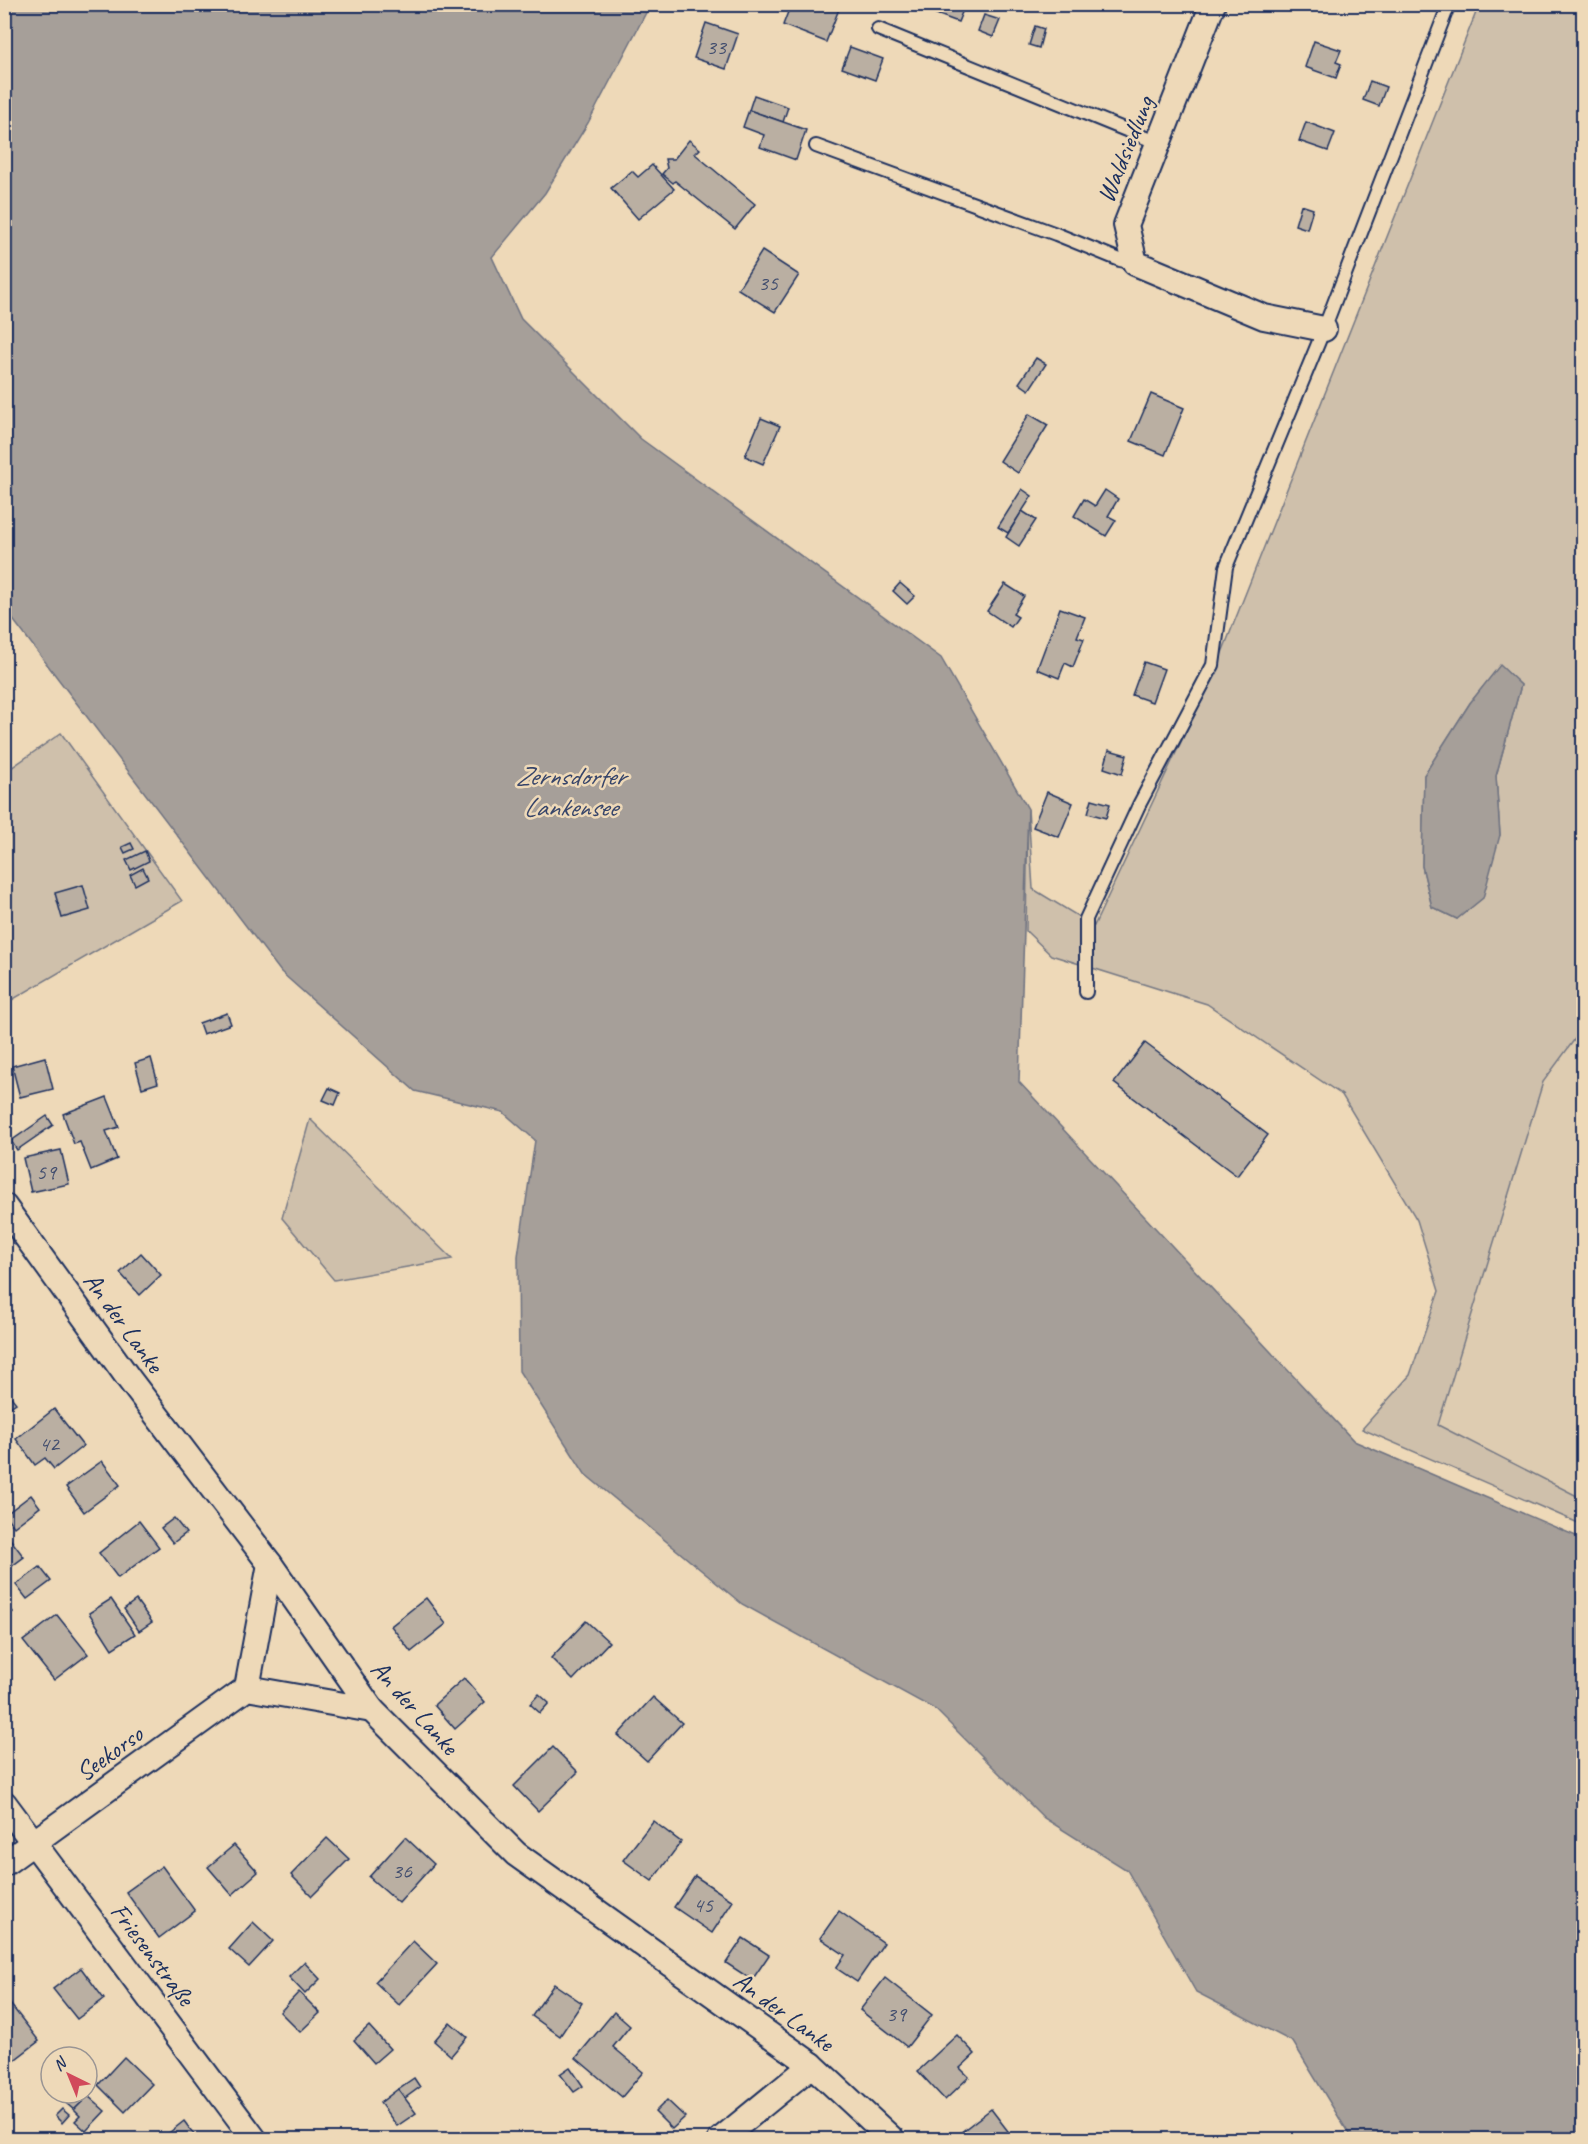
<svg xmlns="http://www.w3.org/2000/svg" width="1588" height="2144" viewBox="0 0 1588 2144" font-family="Caveat,sans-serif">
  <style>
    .built { fill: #deccb1 }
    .green { fill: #cfc0ab; stroke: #757884; stroke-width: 1.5; fill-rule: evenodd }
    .water { fill: #a69f99; stroke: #6e7281; stroke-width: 1.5 }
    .building { fill: #baafa2; stroke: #1b2f5e; stroke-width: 1.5 }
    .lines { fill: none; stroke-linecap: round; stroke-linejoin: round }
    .service-casing { stroke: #1b2f5e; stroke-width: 16 }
    .minor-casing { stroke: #1b2f5e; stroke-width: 28 }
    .service { stroke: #eed9b8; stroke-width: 12 }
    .minor { stroke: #eed9b8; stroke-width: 24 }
    .labels { text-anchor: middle; stroke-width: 5; stroke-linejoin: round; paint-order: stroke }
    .number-label { font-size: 22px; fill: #434f6f }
    .street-label { font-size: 26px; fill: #1b2f5e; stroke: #eed9b8 }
    .water-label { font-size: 27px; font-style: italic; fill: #37456a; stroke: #eed9b8 }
  </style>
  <rect width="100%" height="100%" fill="#eed9b8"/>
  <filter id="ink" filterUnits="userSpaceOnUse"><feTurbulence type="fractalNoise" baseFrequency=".0167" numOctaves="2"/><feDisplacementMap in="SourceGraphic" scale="12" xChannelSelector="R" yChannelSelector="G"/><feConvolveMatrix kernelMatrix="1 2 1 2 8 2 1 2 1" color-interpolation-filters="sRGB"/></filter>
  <g filter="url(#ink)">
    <path class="built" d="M1583,1028v471l-145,-74 105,-343z"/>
    <g class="green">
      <path d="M1479,5h104v1023l-40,54 -105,343 145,74v26l-221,-96 48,-54 29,-84 -22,-71 -75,-125 -135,-91 -156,-49 -25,-24 2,-122 5,80 61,37 122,-258zM1500,666l21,19 -25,91 4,59 -43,84 -25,-12 -10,-41 2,-91 46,-72z"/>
      <path d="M61,733l121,168 -177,103 -1,-231z"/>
      <path d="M310,1119l142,140 -118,21 -52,-62z"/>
    </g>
    <g class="water">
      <path d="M5,5h645l-62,118 -43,70 -53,64 29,62 120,120 300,219 87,151 -9,273 335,359 229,98v600h-231l-59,-97 -97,-50 -69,-122 -83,-52 -108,-108 -194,-106 -157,-130 -66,-103 -1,-115 17,-116 -32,-28 -88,-21 -134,-119 -276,-363z"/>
      <path d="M1500,665l21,20 -25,91 4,59 -17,63 -26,21 -25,-12 -10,-41 2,-91 46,-72z"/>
    </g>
    <g class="building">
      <path d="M791,4h50l-15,38 -43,-17z"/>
      <path d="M910,4h32l-3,11z"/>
      <path d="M942,4l23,1 -7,17 -19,-7z"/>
      <path d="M984,15l16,5 -7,17 -15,-6z"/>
      <path d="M706,23l32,11 -12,35 -32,-11z"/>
      <path d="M1035,26l9,3 -5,19 -10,-3z"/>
      <path d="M1314,41l27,9 -5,12 5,2 -5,14 -31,-11z"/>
      <path d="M850,47l33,12 -8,21 -33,-12z"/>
      <path d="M1370,81l16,6 -7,19 -16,-6z"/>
      <path d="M754,95l34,12 -5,15 -34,-12z"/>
      <path d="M749,110l57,20 -10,30 -36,-13 4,-12 -21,-8z"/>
      <path d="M1306,122l29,11 -7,18 -29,-10z"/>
      <path d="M689,140l11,9 -5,5 60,50 -20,25 -60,-48 -2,2 -11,-9 5,-6 -2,-9h9z"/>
      <path d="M652,165l22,24 -36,30 -27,-31 21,-17 6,6z"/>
      <path d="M1301,205l12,4 -6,20 -12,-4z"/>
      <path d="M762,251l37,24 -24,37 -37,-23z"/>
      <path d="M1036,358l10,6 -17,26 -10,-7z"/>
      <path d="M1151,394l33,14 -19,47 -34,-14z"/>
      <path d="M1029,414l19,11 -30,48 -18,-12z"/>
      <path d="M761,418l19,8 -17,38 -18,-8z"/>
      <path d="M1022,489l10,7 -24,37 -10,-6z"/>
      <path d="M1105,490l13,9 -10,17 8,4 -10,16 -32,-20 10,-17 11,7z"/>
      <path d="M1022,511l14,9 -17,26 -13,-9z"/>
      <path d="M900,583l15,13 -8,8 -14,-13z"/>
      <path d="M1005,584l19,12 -11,18 5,3 -7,10 -24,-16z"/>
      <path d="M4,586l6,44 -6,1z"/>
      <path d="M1060,608l25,9 -8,20 7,2 -11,28 -8,-4 -6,15 -22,-9z"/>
      <path d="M1144,662l20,7 -12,33 -20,-7z"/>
      <path d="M1109,750l18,5 -5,19 -18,-6z"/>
      <path d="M1047,792l26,11 -14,34 -26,-10z"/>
      <path d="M1092,799l18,5 -4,14 -18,-5z"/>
      <path d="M131,843l3,6 -9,4 -3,-6z"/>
      <path d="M145,851l4,10 -18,9 -5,-10z"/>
      <path d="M143,868l5,10 -13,7 -5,-10z"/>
      <path d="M83,885l7,25 -28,8 -7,-25z"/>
      <path d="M227,1013l4,11 -28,10 -4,-11z"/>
      <path d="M1145,1043l123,92 -31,41 -123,-93z"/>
      <path d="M45,1057l8,32 -33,8 -8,-31z"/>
      <path d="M151,1058l7,25 -16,5 -7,-25z"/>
      <path d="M329,1088l11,5 -5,12 -12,-5z"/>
      <path d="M107,1097l12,30 -13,4 11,28 -26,11 -11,-28 -6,2 -11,-30z"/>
      <path d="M47,1116l6,9 -36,25 -6,-9z"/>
      <path d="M61,1150l8,34 -38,8 -8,-34z"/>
      <path d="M141,1253l20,22 -21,20 -20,-22z"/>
      <path d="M4,1388l12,15 -12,8z"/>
      <path d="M54,1409l29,37 -29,23 -9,-11 -10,7 -19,-26z"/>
      <path d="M102,1461l18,24 -36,27 -18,-25z"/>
      <path d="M31,1495l9,12 -26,20 -9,-12z"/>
      <path d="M174,1518l12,15 -13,10 -12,-15z"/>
      <path d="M139,1521l20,26 -41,31 -19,-25z"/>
      <path d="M4,1531l20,26 -20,15z"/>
      <path d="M40,1567l11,14 -24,18 -11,-14z"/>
      <path d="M426,1598l20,26 -35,28 -20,-26z"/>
      <path d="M111,1599l24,35 -23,15 -23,-36z"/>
      <path d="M4,1600l9,12 -9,6z"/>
      <path d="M136,1600l16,22 -13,9 -15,-22z"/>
      <path d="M57,1615l31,39 -34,26 -31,-39z"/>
      <path d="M586,1621l23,21 -36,38 -22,-22z"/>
      <path d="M464,1678l21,24 -30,27 -21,-24z"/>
      <path d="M539,1694l10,9 -9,10 -10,-9z"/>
      <path d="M653,1697l29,26 -35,38 -29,-26z"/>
      <path d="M553,1747l25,25 -40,39 -24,-25z"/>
      <path d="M653,1821l28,21 -29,39 -29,-21z"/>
      <path d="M405,1837l29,27 -35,39 -30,-26z"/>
      <path d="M327,1838l22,21 -37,37 -21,-21z"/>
      <path d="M234,1845l24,27 -26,23 -24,-28z"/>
      <path d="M162,1866l33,45 -36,27 -33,-46z"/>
      <path d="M695,1876l38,25 -21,32 -38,-26z"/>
      <path d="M839,1911l45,32 -27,39 -21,-14 9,-13 -25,-17z"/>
      <path d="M253,1922l20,19 -24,26 -20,-18z"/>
      <path d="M743,1938l26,17 -17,25 -26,-17z"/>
      <path d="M413,1941l24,23 -38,41 -24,-23z"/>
      <path d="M304,1962l16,17 -15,15 -16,-17z"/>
      <path d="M81,1968l23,31 -27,20 -24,-30z"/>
      <path d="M885,1978l47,37 -25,32 -47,-37z"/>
      <path d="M554,1984l28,19 -22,33 -28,-20z"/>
      <path d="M299,1992l21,21 -20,19 -20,-20z"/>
      <path d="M4,1996l35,45 -35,27z"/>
      <path d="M614,2012l16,14 -17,21 30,25 -21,25 -46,-39z"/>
      <path d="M450,2022l17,15 -16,19 -17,-15z"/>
      <path d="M369,2026l21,23 -16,14 -20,-23z"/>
      <path d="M957,2035l18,19 -15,14 9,9 -24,23 -27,-29z"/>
      <path d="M124,2057l28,27 -27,28 -27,-27z"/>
      <path d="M570,2067l13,19 -9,6 -14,-18z"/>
      <path d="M414,2078l6,9 -15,11 -7,-9z"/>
      <path d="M398,2089l18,24 -19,13 -17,-23z"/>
      <path d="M77,2093h7l4,4 -14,13 -7,-6z"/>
      <path d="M88,2096l17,15 -19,20 -11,-10 5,-5 -6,-6z"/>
      <path d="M667,2100l18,17 -13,12 -17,-17z"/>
      <path d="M62,2109l7,6 -7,8 -7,-7z"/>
      <path d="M991,2109l23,30 -63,1z"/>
      <path d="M184,2121l14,19h-38z"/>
    </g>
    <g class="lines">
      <g class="service-casing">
        <g id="service">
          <path d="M878,29l280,114"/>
          <path d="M816,146l240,88 64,26 15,3"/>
          <path d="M1086,992v-73l53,-114 74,-140 13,-98 98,-238 125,-325"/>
        </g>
      </g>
      <g class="minor-casing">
        <g id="minor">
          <path d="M1213,4l-87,221 9,38 129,54 60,12"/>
          <path d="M4,1206l125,173 141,185 102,146 144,144 296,211 81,75"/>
          <path d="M247,1688l23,-124"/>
          <path d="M4,1803l251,337"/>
          <path d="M4,1864l243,-176 125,22"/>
          <path d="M720,2140l92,-75"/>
        </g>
      </g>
      <use href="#service" class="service"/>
      <use href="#minor" class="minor"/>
    </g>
  </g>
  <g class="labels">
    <g class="number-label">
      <text x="716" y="54">33</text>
      <text x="768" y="290">35</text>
      <text x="46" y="1179">59</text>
      <text x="49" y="1451">42</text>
      <text x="402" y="1878">36</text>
      <text x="703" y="1912">45</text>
      <text x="896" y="2021">39</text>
    </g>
    <g class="street-label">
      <text transform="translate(1125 149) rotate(-68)" y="9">Waldsiedlung</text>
      <text transform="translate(124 1322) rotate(54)" y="9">An der Lanke</text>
      <text transform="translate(415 1707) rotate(48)" y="9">An der Lanke</text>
      <text transform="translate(109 1753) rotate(-36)" y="9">Seekorso</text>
      <text transform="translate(153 1954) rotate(53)" y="9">Friesenstraße</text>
      <text transform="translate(784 2011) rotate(36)" y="9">An der Lanke</text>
    </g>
    <g class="water-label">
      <text x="570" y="785">Zernsdorfer<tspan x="570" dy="31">Lankensee</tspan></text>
    </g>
  </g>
  <rect width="1588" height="2144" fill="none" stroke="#eed9b8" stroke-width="24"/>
  <rect x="12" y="12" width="1564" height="2120" fill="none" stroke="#1b2f5e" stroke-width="2" filter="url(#ink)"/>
  <g transform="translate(69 2075) rotate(317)"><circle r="28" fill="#eed9b8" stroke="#9a9594" stroke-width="1.5"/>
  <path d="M0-4.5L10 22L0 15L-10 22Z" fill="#d1495b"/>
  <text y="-9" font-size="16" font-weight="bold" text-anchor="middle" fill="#1b2f5e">N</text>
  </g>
</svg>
